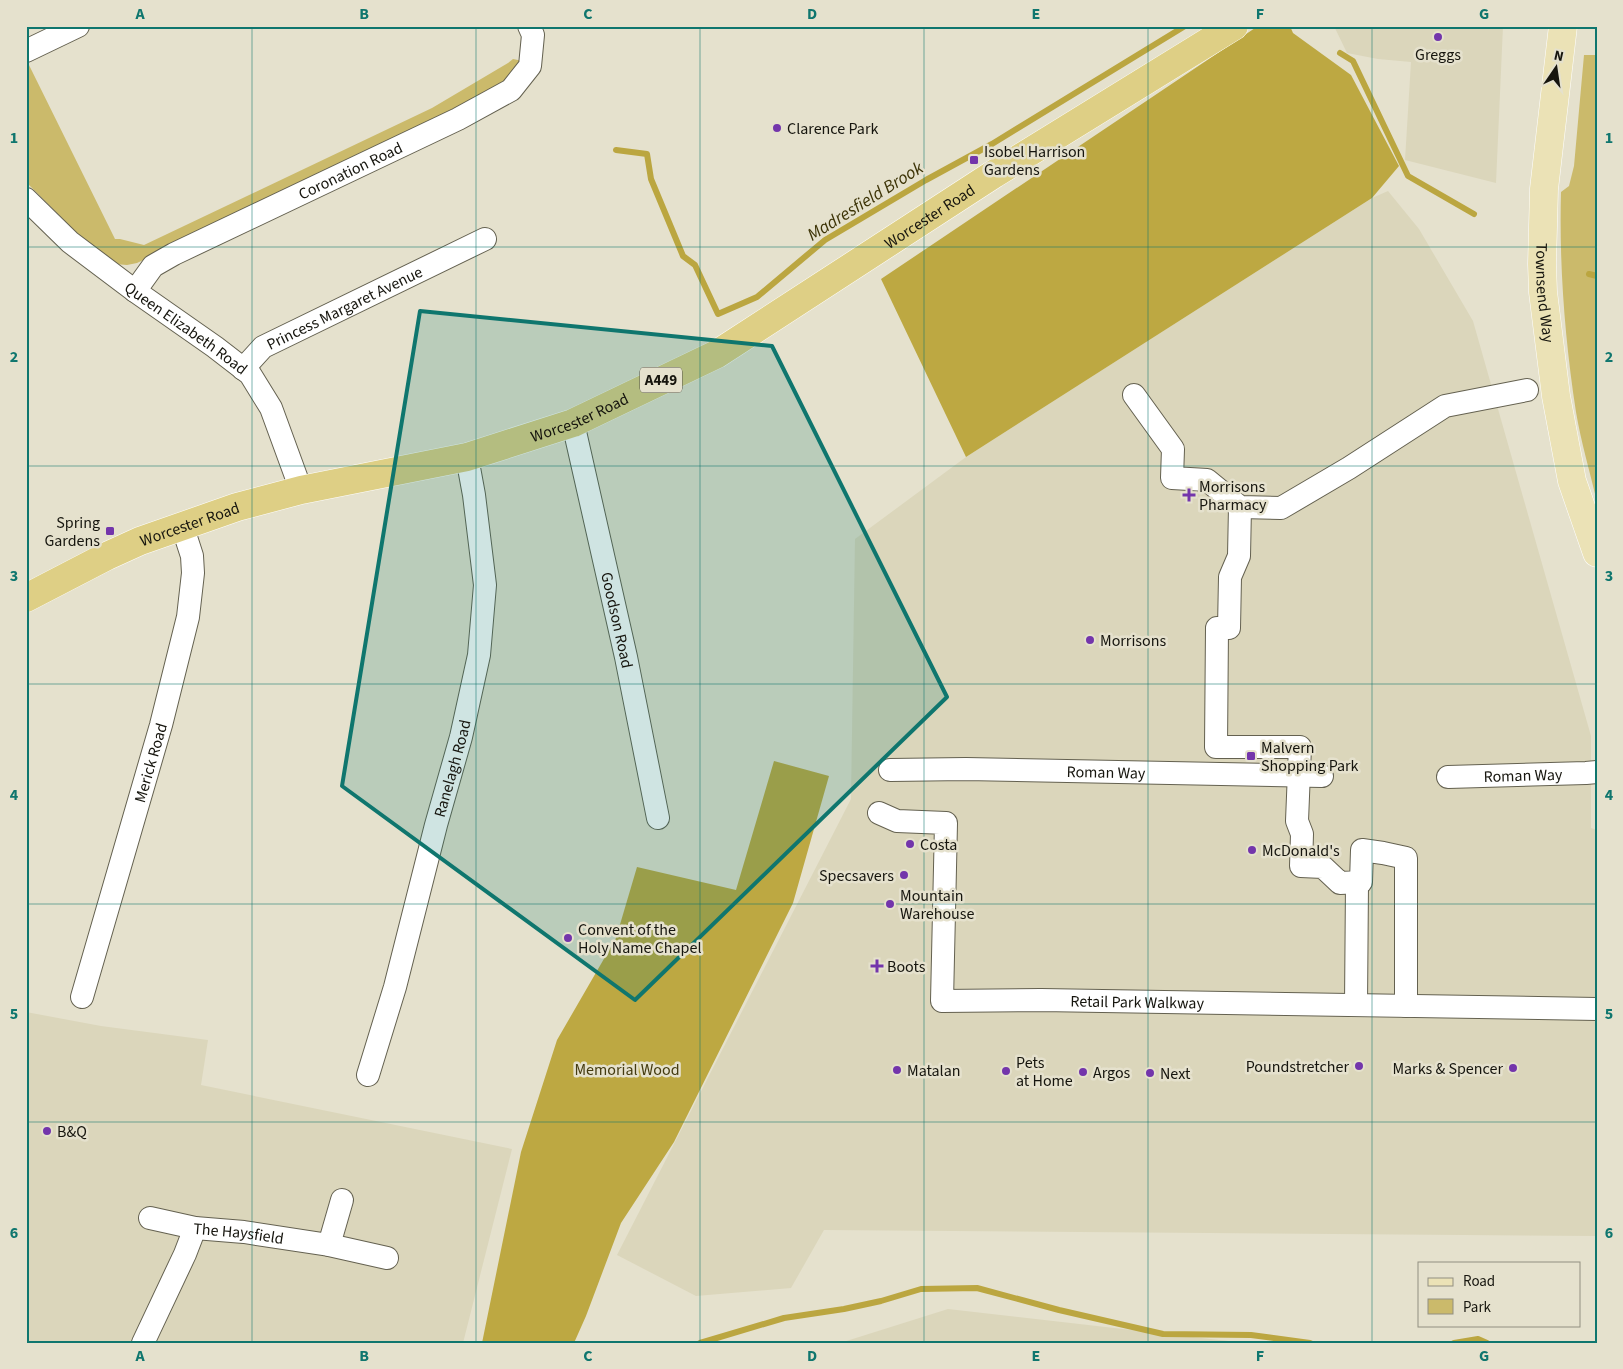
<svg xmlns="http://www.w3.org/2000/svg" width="1623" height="1369" viewBox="0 0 1623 1369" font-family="'Source Sans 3',sans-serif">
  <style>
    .built { fill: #dbd6bb }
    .green { fill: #cbba6b }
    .forest { fill: #bda842 }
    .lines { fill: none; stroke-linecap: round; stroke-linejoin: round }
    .stream { stroke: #bba640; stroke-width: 6 }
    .minor-casing { stroke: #646150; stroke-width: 24 }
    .major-casing { stroke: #fff; stroke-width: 29 }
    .highway-casing { stroke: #fff; stroke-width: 29 }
    .minor { stroke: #fff; stroke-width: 22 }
    .major { stroke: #ebe2b6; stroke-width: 28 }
    .highway { stroke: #decf85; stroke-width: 28 }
    .marked { fill: #0f766e; fill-opacity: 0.2; stroke: #0f766e; stroke-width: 4; stroke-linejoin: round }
    .grid { fill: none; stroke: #0f766e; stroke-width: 1; stroke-opacity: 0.55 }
    .poi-dot { fill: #7335ab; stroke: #e5e1cd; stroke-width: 2 }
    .labels { text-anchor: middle; stroke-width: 5; stroke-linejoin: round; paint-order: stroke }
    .shield { fill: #e5e1cd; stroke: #545247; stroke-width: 1 }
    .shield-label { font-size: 15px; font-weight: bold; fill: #16150e }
    .poi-label { font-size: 16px; fill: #16150e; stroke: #e5e1cd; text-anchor: start }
    .street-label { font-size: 16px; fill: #16150e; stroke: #e5e1cd }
    .park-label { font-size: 16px; fill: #443b10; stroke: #e5e1cd }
    .water-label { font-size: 18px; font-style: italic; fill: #3d3407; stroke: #e5e1cd }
    .neatline { fill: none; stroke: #0f766e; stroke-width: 2 }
    .grid-label { font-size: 16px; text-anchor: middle; font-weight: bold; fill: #0f766e }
  </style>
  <rect width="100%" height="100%" fill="#e5e1cd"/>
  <g class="built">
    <path d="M1334,26h169l-7,157 -91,-23 6,-98 -33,-3 -31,-6z"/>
    <path d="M1388,191l31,38 54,92 118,415v92l6,2v406l-773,-6 -33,58 -95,8 -79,-41 234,-456 4,-260 111,-82 406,-259z"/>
    <path d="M26,1012l75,14 107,14 -7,45 311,64 -49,194h-437z"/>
    <path d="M948,1309l271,31 30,3h-409z"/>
  </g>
  <g class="green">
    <path d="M1584,55h13v447c-7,-30 -16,-60 -21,-90 -11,-72 -17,-146 -15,-220l8,-6 5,-20z"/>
    <path d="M513,59l10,2 -18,26 -368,176 -10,2 -12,-1 -37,-30 -52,-52 1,-121 88,178h5l24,6 288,-137 76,-45z"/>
  </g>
  <g class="forest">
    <path d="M1258,26h32l3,7 58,42 48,91 -27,32 -406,259 -85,-178z"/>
    <path d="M774,761l55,15 -36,127 -119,239 -53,81 -35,93 -12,27h-92l39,-191 36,-112 59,-102 21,-71 99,23z"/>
  </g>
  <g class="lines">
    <g class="stream">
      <path d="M1340,53l13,8 55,115 66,38"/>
      <path d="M616,150l31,4 4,25 32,77 12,9 23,49 39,-17 68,-57 101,-60 66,-36 193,-118"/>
      <path d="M1589,274l8,2"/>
      <path d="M700,1343l84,-25 60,-9 37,-8 40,-12 56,-1 82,22 104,24 88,1 59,8"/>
      <path d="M1454,1343l24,-4 9,4"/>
    </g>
    <g class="minor-casing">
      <g id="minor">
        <path d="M26,51l52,-25"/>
        <path id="s1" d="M26,199l44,43 65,49 80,56 35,27 21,34 30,82"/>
        <path id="s2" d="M135,291l18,-25 21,-12 284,-135 53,-29 19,-24 3,-31 -4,-9"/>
        <path id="s3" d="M243,369l20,-22 222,-108"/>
        <path d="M1134,395l39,54 -1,29 35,2 33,27 41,1 68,-40 96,-62 82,-16"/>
        <path id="s4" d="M573,423l53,234 32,161"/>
        <path d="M1240,507l-1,49 -9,21 -1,51h-12l-1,119h84l-3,74 5,13 -1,32 22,1 17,16 21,-1 1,-32 21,3 23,5v148"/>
        <path id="s5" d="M890,770l76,-1 356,7"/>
        <path id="s6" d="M1448,777l138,-4 11,-1"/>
        <path id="s7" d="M879,813l18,8 49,2 -4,178 99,-1 556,9"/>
        <path id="s8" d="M82,997l79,-272 27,-108 5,-44 -1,-17 -10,-31"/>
        <path d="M1356,1005l1,-122"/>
        <path id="s9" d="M368,1075l27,-88 41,-162 25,-88 18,-82 6,-70 -11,-90 -7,-38"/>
        <path id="s10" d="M150,1218l45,10 49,4 85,13 58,13"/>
        <path d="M329,1245l13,-45"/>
        <path d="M143,1343l42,-89 10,-26"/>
      </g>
    </g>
    <g class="major-casing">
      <g id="major">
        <path id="s11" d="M1563,26l-19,163 -2,75 1,28 13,104 16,85 25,72"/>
      </g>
    </g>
    <g class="highway-casing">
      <g id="highway">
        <path id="s12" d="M26,598l81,-42 33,-15 97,-34 64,-17 166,-33 106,-34 144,-69 277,-180 240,-148"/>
      </g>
    </g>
    <use href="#minor" class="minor"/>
    <use href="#major" class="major"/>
    <use href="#highway" class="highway"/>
  </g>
  <path class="marked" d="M420,311l352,35 175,351 -312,303 -293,-214z"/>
  <path class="grid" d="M252,26v1317M476,26v1317M700,26v1317M924,26v1317M1148,26v1317M1372,26v1317M26,247h1571M26,466h1571M26,684h1571M26,904h1571M26,1122h1571"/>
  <g class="poi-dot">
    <circle cx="1438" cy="37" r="5"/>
    <circle cx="777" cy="128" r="5"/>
    <rect x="969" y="155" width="10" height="10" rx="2.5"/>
    <path d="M1186.5 487.5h5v5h5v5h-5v5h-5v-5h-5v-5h5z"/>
    <rect x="105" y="526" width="10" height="10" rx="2.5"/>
    <circle cx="1090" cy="640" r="5"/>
    <rect x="1246" y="751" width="10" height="10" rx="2.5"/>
    <circle cx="910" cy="844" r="5"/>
    <circle cx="1252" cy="850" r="5"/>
    <circle cx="904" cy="875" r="5"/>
    <circle cx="890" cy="904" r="5"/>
    <circle cx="568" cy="938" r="5"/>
    <path d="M874.5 958.5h5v5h5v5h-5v5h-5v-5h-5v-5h5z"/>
    <circle cx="1359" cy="1066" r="5"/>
    <circle cx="1513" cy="1068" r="5"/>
    <circle cx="897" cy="1070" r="5"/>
    <circle cx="1006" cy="1071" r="5"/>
    <circle cx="1083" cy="1072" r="5"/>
    <circle cx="1150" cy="1073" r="5"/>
    <circle cx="47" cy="1131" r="5"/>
  </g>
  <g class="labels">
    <rect class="shield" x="640" y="367.5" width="42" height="25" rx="4"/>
    <g class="shield-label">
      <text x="661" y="385">A449</text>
    </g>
    <g class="poi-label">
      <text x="1438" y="60" text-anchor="middle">Greggs</text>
      <text x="787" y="134">Clarence Park</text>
      <text x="984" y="157">Isobel Harrison<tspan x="984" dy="18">Gardens</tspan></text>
      <text x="1199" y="492">Morrisons<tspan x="1199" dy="18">Pharmacy</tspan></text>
      <text x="100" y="528" text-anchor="end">Spring<tspan x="100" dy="18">Gardens</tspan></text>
      <text x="1100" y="646">Morrisons</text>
      <text x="1261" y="753">Malvern<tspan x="1261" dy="18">Shopping Park</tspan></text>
      <text x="920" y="850">Costa</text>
      <text x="1262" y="856">McDonald's</text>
      <text x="894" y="881" text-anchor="end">Specsavers</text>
      <text x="900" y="901">Mountain<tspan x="900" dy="18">Warehouse</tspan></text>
      <text x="578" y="935">Convent of the<tspan x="578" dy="18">Holy Name Chapel</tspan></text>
      <text x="887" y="972">Boots</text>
      <text x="1016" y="1068">Pets<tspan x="1016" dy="18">at Home</tspan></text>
      <text x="1349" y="1072" text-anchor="end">Poundstretcher</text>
      <text x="1503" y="1074" text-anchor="end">Marks &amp; Spencer</text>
      <text x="907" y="1076">Matalan</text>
      <text x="1093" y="1078">Argos</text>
      <text x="1160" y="1079">Next</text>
      <text x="57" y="1137">B&amp;Q</text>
    </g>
    <g class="street-label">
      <text dy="6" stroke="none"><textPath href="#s2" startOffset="250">Coronation Road</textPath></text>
      <text dy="6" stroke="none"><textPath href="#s12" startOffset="990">Worcester Road</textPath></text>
      <text dy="6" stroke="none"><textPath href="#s11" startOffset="268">Townsend Way</textPath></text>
      <text dy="6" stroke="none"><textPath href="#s3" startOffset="120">Princess Margaret Avenue</textPath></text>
      <text dy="6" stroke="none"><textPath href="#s1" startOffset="206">Queen Elizabeth Road</textPath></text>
      <text dy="6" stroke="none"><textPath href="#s12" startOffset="585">Worcester Road</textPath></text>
      <text dy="6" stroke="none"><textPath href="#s12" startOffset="180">Worcester Road</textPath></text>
      <text dy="6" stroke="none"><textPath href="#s4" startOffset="202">Goodson Road</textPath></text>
      <text dy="6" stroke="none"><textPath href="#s8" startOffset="244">Merick Road</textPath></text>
      <text dy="6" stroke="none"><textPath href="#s9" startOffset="318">Ranelagh Road</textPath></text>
      <text dy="6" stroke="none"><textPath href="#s5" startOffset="216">Roman Way</textPath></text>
      <text dy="6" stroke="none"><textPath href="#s6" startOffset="75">Roman Way</textPath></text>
      <text dy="6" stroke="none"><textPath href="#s7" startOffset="442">Retail Park Walkway</textPath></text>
      <text dy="6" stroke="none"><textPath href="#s10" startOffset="90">The Haysfield</textPath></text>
    </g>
    <g class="park-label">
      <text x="627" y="1075">Memorial Wood</text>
    </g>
    <g class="water-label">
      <text transform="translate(865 201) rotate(-32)" y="6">Madresfield Brook</text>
    </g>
  </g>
  <rect width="1623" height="1369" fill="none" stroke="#e5e1cd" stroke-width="55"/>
  <rect x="1418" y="1262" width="162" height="65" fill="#e5e1cd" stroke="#928f81"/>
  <rect x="1428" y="1278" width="25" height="8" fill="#ebe2b6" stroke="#928f81"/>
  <text x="1463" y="1286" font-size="15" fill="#16150e">Road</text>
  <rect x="1428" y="1299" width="25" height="15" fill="#cbba6b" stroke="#928f81"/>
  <text x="1463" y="1312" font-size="15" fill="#16150e">Park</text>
  <g transform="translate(1556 68) rotate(13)" stroke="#e5e1cd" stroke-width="4" paint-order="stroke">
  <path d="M0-4L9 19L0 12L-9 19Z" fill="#16150e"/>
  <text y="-8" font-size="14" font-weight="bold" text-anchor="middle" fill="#16150e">N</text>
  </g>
  <rect x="28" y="28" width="1568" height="1314" class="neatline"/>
  <g class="grid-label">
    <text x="140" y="19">A</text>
    <text x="364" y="19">B</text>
    <text x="588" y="19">C</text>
    <text x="812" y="19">D</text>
    <text x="1036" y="19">E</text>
    <text x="1260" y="19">F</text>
    <text x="1484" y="19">G</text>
    <text x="14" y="143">1</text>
    <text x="1609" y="143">1</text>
    <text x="14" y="362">2</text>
    <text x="1609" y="362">2</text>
    <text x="14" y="581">3</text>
    <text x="1609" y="581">3</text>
    <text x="14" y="800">4</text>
    <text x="1609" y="800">4</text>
    <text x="14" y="1019">5</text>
    <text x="1609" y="1019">5</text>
    <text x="14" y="1238">6</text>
    <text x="1609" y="1238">6</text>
    <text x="140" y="1361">A</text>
    <text x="364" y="1361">B</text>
    <text x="588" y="1361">C</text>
    <text x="812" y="1361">D</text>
    <text x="1036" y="1361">E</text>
    <text x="1260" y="1361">F</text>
    <text x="1484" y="1361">G</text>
  </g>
</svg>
